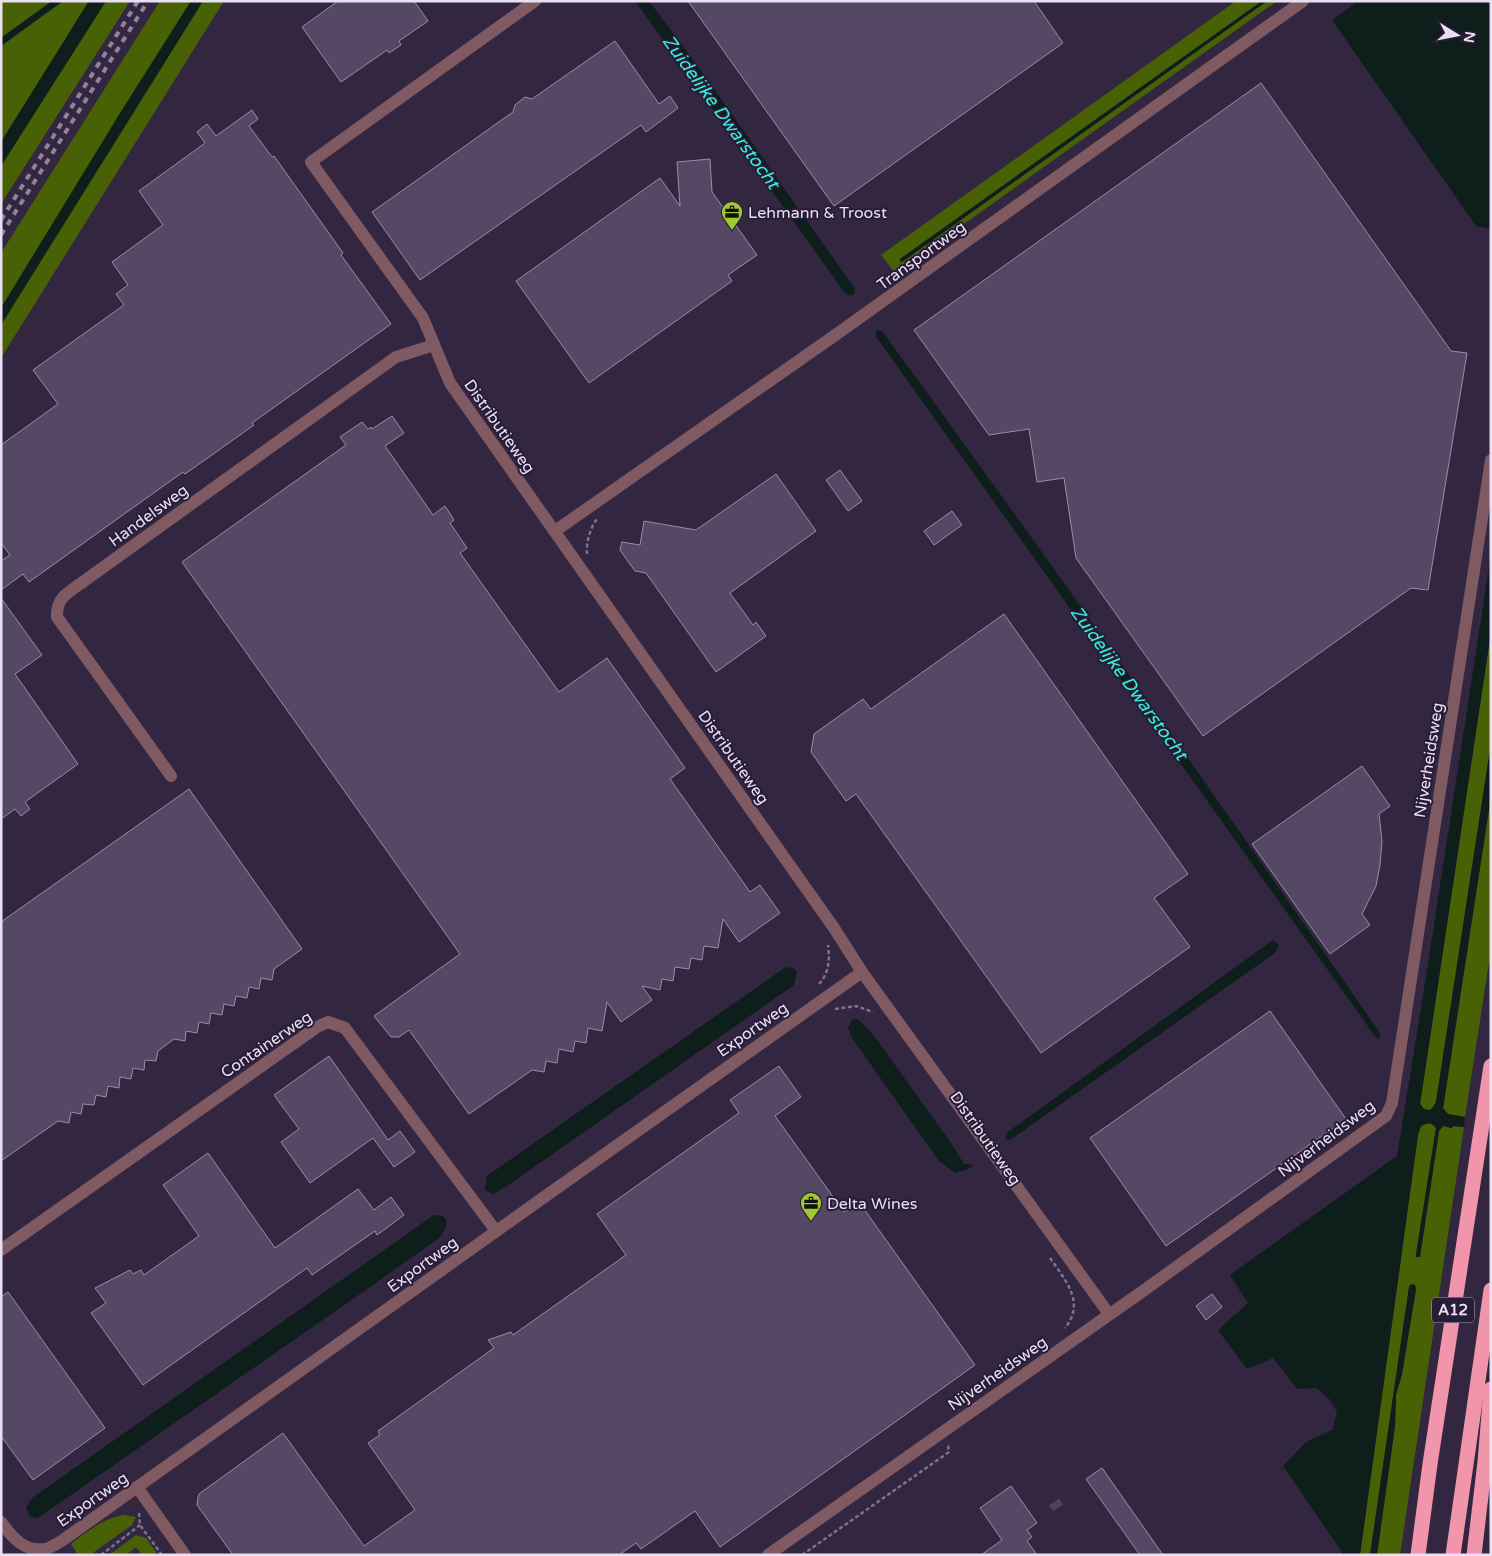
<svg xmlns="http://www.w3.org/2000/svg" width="1492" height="1556" viewBox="0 0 1492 1556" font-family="'Varela Round',sans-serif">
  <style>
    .green { fill: #496105 }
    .water { fill: #0d1e1b }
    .building { fill: #554865; stroke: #9a8cac }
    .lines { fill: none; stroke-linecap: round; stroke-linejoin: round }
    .minor-tunnel { stroke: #4e425c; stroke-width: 12; stroke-dasharray: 12 6; stroke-linecap: butt }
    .path { stroke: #7d7289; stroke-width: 2.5; stroke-dasharray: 4 2.5; stroke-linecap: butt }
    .minor { stroke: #805a62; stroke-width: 12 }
    .highway { stroke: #f195ab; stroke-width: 15 }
    .rail { stroke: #8f849b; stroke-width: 4; stroke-dasharray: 6 6; stroke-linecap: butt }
    .labels { text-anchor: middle; stroke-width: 4; stroke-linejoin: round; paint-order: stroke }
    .shield { fill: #291c37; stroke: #afa6bb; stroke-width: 1 }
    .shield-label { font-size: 15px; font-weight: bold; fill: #e9e1f3 }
    .poi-label { font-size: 16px; fill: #e9e1f3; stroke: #291c37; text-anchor: start }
    .street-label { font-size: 16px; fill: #e9e1f3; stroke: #291c37 }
    .water-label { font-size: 18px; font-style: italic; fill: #35f0dd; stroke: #291c37 }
  </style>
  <rect width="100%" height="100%" fill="#332641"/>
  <g class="green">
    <path d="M1,1h51l-51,37z"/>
    <path d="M63,1h26l-88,141v-96z"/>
    <path d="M106,1h24l-129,203v-38z"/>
    <path d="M160,1h31l-71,113 -119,194v-55z"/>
    <path d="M203,1h21l-223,357v-33z"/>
    <path d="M1236,1h26l-362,258v2l2,1 365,-261h10l-382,272 -14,-18z"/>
    <path d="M1491,632v111l-55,359 -3,5 -3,3 -6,-1 -4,-5z"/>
    <path d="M1491,796v154l-26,167 -17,-3 -5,-5z"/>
    <path d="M1429,1123l4,1 3,4 -20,128h4l19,-125 4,-5 9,2 1,-2 11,1 -64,428h-23l18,-129 1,-31 6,-21 14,-85 -1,-4 -6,2 -39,268h-10l58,-420 3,-9z"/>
    <path d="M124,1515l12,2 -4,8 -42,30h-12l-7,-11c16,-12 32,-26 53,-29z"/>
    <path d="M136,1535l10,3 10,14 -3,3h-11l-6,-8 -10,8h-17z"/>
  </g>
  <g class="water">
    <path d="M52,1h11l-62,45v-8z"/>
    <path d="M89,1h17l-105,165v-24z"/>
    <path d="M191,1h12l-202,324v-17l119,-195z"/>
    <path d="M635,1h14l51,68 155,220 -1,5 -5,1 -4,-2z"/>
    <path d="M1262,1h5l-365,261 -2,-1v-2z"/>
    <path d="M1358,1h133v228l-15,-3 -144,-206z"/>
    <path d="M877,330l5,1c169,231 333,465 496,699l3,6 -4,3 -502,-704z"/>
    <path d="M1491,554v78l-71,472 4,5 6,1 3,-3 3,-5 55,-359v53l-48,312 5,6 17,3 -1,10 -11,-1 -1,2 -9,-2 -4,5 -19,126h-4v-3l20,-126c-5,-6 -9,-5 -15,-2l-3,9 -58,420h-18v-3l-59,-86 23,-24 26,-12 5,-18 -7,-12 -13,-12 -20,1 -24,-31 -26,11 -29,-39 30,-27 -18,-28 167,-119 26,-160z"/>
    <path d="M1273,940l6,5 -4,8 -265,187 -5,-1 3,-7z"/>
    <path d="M786,967l6,1 5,3 -3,14 -290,203 -11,6 -8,-4 2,-14z"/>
    <path d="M852,1019l7,1 16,17 78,109 11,18 9,1 -5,4 -13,4 -16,-12 -87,-123 -4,-10z"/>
    <path d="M434,1215c19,0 13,13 5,23l-66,47 -328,228 -8,5 -6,-1 -5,-9 6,-10z"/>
    <path d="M1411,1284l4,1 1,4 -14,85 -6,21 -1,31 -18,129h-7l39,-268z"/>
  </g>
  <g class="building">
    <path d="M338,1h76l14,20 -29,20 2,4 -12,8 -2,-3 -46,32 -39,-55z"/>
    <path d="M688,1h346l29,42 -229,163z"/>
    <path d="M615,41l44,63 11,-8 8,12 -32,24 -5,-7 -221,155 -48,-68 141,-100 2,-7 10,-8 7,2z"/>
    <path d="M1261,83l190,268 16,2 -39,237 -17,-2 -208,148 -127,-178 -12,-80 -27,4 -8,-53 -40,6 -75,-105z"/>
    <path d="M252,110l6,9 -9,7 23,31 2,-1 69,97 -2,2 50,69 -139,99 2,2 -69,49 -2,-2 -154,110 -6,-8 -22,16v-29l9,-6 -9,-12v-98l57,-41 -25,-34 91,-65 -8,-11 12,-9 -16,-23 51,-37 -24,-34 66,-48 -8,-11 10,-8 9,12z"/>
    <path d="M710,159l2,33 45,63 -29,20 4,6 -143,102 -73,-102 144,-103 20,28 -3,-44z"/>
    <path d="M392,416l12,17 -19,13 48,69 12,-9 9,14 -4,3 17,25 -7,5 99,139 48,-34 78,110 -15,11 80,113 10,-7 20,28 -41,29 -16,-23 -5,29 -14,-2 -2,14 -11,-2 -2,11 -14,-2 -2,14 -11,-2 -2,11 -18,-4 10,14 -31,22 -14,-20 -5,29 -14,-3 -2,15 -11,-2 -2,11 -14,-3 -2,14 -11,-2 -2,11 -12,-2 -63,44 -60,-84 -10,7h-8l-17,-21 86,-62 -278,-392 164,-117 -6,-8 22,-15 6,7 3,-2 1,2z"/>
    <path d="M840,470l22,31 -14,10 -22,-31z"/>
    <path d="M776,474l40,57 -86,62 23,32 3,-3 10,14 -50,36 -70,-99 -11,-2 -15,-21 2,-8 18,3 4,-24 52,9z"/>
    <path d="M952,511l10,14 -28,20 -10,-14z"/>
    <path d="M1,598l41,57 -27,19 63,90 -53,38 5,7 -9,7 -6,-7 -14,10z"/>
    <path d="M1004,614l184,260 -34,24 36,49 -149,106 -185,-259 -10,7 -35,-49 3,-18 49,-35 8,10z"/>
    <path d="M1362,766l28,40 -11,8 3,27 -2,24 -4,21 -14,28 8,11 -40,29 -78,-110z"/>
    <path d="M189,789l113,160 -28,20 -2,11 -11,-2 -2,11 -10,-2 -2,11 -11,-2 -2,10 -10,-2 -2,11 -11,-2 -2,11 -10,-2 -2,11 -11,-2 -1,10 -11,-2 -16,12 -2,10 -11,-1 -1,10 -11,-2 -2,11 -11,-2 -1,11 -11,-2 -2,11 -10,-2 -2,10 -11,-1 -2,10 -10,-2 -2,11 -11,-2 -57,40v-239z"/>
    <path d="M1270,1011l76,108 -180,127 -76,-108z"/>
    <path d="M329,1056l59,84 12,-9 15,21 -21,15 -21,-29 -63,45 -29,-41 18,-13 -25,-34z"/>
    <path d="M779,1066l22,31 -26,19 69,96 15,-10 116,163 -255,182 -25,-36 -54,38 -5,-6 -17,12h-386l-36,-50 1,-8 1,-3 84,-61 81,113 51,-36 -47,-67 12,-8 -2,-4 116,-83 -6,-8 23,-8 2,3 113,-80 -29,-41 142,-101 -9,-13z"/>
    <path d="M208,1153l67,95 83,-59 16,21 17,-13 13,18 -27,20 -2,-4 -63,44 -5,-7 -164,117 -52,-72 15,-10 -11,-15 35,-18 3,4 8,-4 3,5 55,-39 -36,-51z"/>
    <path d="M8,1292l97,136 -72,52 -32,-44v-139z"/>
    <path d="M1212,1294l10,13 -16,13 -10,-14z"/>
    <path d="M1102,1468l61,87h-23l-54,-76z"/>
    <path d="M1011,1486l26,37 -10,7 5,7 -5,4 10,14h-56l21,-15 -22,-32z"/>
  </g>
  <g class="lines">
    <path class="minor-tunnel" d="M1054,1502l4,6"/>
    <g class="path">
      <path d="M587,554c-1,-11 3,-26 10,-35"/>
      <path d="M819,984c10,-11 11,-24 9,-39"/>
      <path d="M835,1009l21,-3 17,6"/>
      <path d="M1050,1258c15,22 36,44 15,70"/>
      <path d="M139,1513l1,12 22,30"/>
      <path d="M101,1555l39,-30"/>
      <path d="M802,1555l147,-103 -1,-7"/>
    </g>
    <g class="minor">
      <path d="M535,1l-224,161 112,156 27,65 384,545 28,44 247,342"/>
      <path d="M555,531l279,-195 469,-335"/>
      <path d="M171,776l-114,-159c-1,-18 10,-24 23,-33l316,-227 38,-12"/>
      <path d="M1,1250l316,-223 11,-5 17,6 151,203"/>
      <path d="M137,1487l48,68"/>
      <path d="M1,1522c11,15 23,30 43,27 6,0 13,-6 19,-9l470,-335 329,-233"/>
      <path d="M768,1555l375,-264 243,-175 6,-13 99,-643"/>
    </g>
    <g class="highway">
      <path d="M1418,1555l12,-91 61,-398"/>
      <path d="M1453,1555l38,-265"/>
      <path d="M1474,1555l11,-93 6,-73"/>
    </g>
    <g class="rail">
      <path d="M1,220l137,-219"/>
      <path d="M1,235l147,-234"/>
    </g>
  </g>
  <defs>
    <g id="office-pin" transform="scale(1.125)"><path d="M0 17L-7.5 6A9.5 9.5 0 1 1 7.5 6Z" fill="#9eca2e" stroke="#291c37"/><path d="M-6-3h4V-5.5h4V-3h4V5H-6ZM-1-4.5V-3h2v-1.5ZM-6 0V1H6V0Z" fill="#111"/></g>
  </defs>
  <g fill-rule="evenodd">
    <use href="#office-pin" x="732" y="212"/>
    <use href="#office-pin" x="811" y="1203"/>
  </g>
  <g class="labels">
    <rect class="shield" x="1432" y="1297.5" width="42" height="25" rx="4"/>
    <g class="shield-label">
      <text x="1453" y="1315">A12</text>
    </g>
    <g class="poi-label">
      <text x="748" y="218">Lehmann &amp; Troost</text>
      <text x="827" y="1209">Delta Wines</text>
    </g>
    <g class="street-label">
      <text transform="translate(921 255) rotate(-36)" y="6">Transportweg</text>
      <text transform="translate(500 426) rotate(55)" y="6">Distributieweg</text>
      <text transform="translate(148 515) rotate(-36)" y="6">Handelsweg</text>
      <text transform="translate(734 757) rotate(55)" y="6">Distributieweg</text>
      <text transform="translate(1428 760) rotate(-81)" y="6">Nijverheidsweg</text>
      <text transform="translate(752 1029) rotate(-35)" y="6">Exportweg</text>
      <text transform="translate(266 1044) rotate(-34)" y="6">Containerweg</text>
      <text transform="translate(986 1138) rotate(55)" y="6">Distributieweg</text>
      <text transform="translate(1326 1138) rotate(-37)" y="6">Nijverheidsweg</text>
      <text transform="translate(422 1264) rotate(-36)" y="6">Exportweg</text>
      <text transform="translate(997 1373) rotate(-35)" y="6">Nijverheidsweg</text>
      <text transform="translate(92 1499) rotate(-35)" y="6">Exportweg</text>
    </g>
    <g class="water-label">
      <text transform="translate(721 112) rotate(54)" y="6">Zuidelijke Dwarstocht</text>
      <text transform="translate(1129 683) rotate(54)" y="6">Zuidelijke Dwarstocht</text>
    </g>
  </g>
  <rect width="1492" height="1556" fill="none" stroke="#e9e1f3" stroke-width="5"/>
  <g transform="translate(1457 35) rotate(100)" stroke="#291c37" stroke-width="4" paint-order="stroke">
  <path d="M0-4L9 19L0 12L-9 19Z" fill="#e9e1f3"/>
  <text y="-8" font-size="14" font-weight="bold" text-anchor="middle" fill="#e9e1f3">N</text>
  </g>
</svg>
